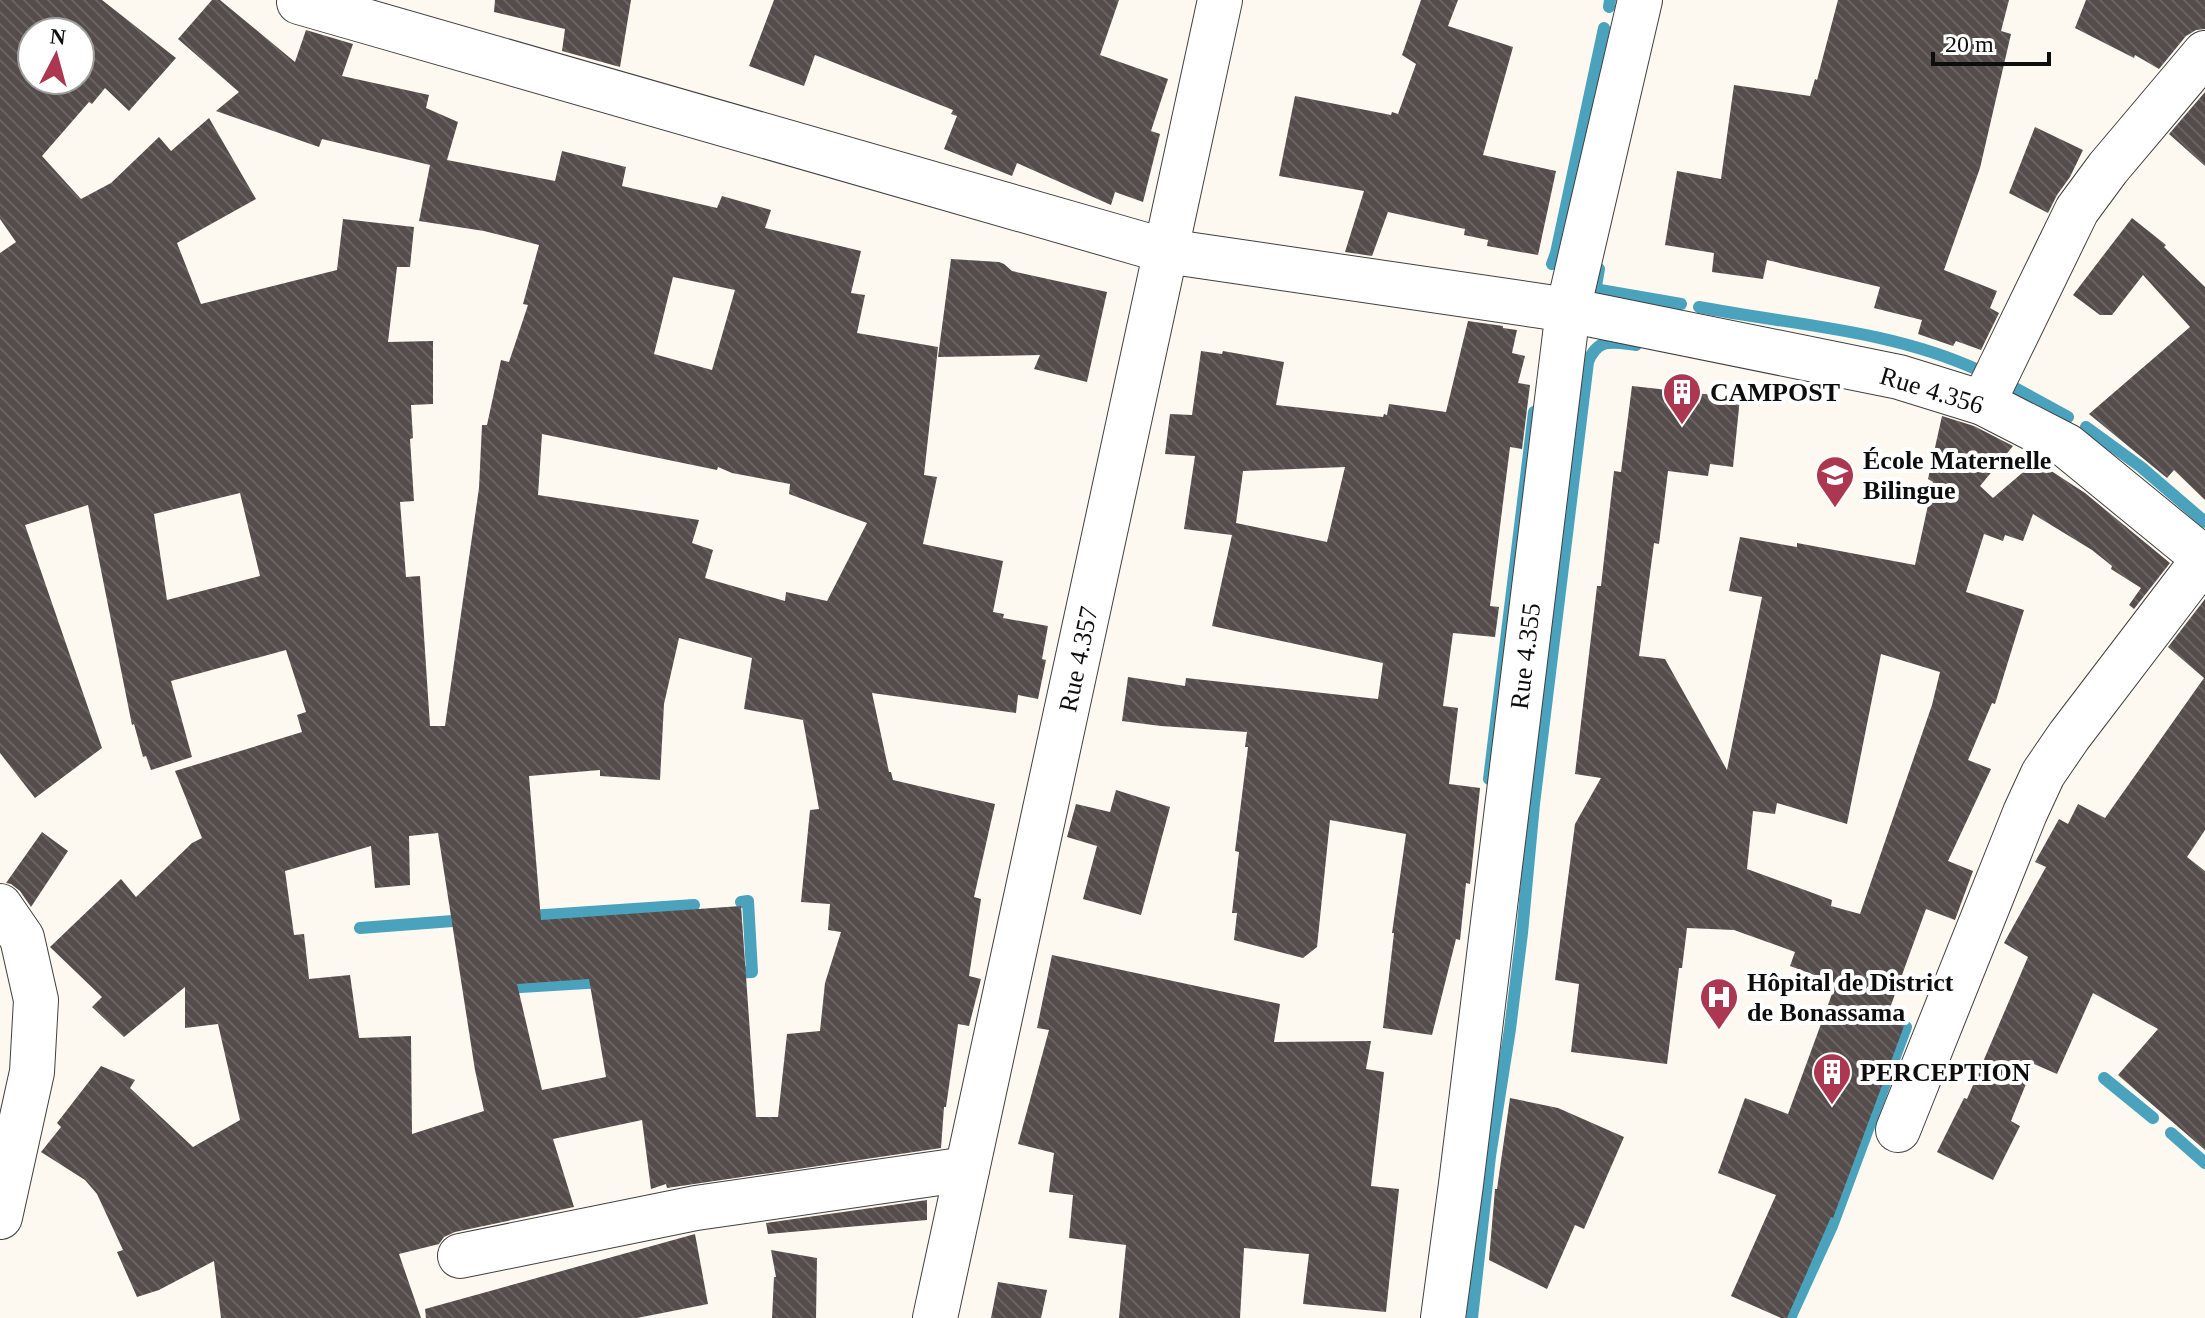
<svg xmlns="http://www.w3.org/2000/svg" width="2205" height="1318" viewBox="0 0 2205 1318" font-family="'Times New Roman',serif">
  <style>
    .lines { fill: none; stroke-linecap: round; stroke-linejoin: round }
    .stream { stroke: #4aa2bc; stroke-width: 12 }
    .building { fill: url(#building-back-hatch); fill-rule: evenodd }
    .minor-casing { stroke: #404040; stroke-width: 46 }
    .minor { stroke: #fff; stroke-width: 44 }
    .labels { text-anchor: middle; stroke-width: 8; stroke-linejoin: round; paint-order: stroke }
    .street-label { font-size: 26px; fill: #0d0d0d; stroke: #fff }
    .poi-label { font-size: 26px; font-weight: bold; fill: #0d0d0d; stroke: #fff; text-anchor: start }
  </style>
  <defs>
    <pattern id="building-back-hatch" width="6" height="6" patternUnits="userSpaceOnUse" patternTransform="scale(2)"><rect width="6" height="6" fill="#554d4b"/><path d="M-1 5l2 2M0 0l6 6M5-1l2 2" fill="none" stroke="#686260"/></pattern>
  </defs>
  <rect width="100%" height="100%" fill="#fdf8f0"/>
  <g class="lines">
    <g class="stream">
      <path d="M1609,7l1,-7"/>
      <path d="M1552,264l4,-11 48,-225"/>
      <path d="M1599,269l-3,17 4,4 81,14"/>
      <path d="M1699,307c94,18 192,23 279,63"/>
      <path d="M2004,382l64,35"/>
      <path d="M2086,427l55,40 64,55"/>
      <path d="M1489,779l45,-367"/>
      <path d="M530,916l164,-11"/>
      <path d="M360,928l106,-8"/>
      <path d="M729,973l23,-1 -4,-71 -7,1"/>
      <path d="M505,988l98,-6"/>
      <path d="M2104,1078l49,40"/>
      <path d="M2171,1133l34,30"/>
      <path d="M1472,1318l18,-162 20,-127 12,-96 12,-129 54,-442c10,-25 25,-20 48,-17"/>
      <path d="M1790,1318l42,-92 74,-199"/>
    </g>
  </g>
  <g class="building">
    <path d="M0,0h102l74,58 -47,53 -24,-23 -13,16 -3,-2 -47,54 39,43 30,-16 48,-46 12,14 38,-33 47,81 -79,44 24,61 136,-34 6,-51 71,8 -4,40h-13l-9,75 45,-1v63l-22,1 2,33 -3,1 4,62 -14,1 6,75 14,-1 10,150h15l34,-238 3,-63h5l14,-65 8,2 19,-57 -5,-1 16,-59 -55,-14 -65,-10 11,-56 -108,-26 -3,8 -103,-36 23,-19 -61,-53 34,-39h8l75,62 11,-32 47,14 -11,32 87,19 -3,13 32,14 -11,38 108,21 7,-30 64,16 -4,19 95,22 5,-12 49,14 -6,18 96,23 -10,42 14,2 -8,38 81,14 -14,128 13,2 -14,67 80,17 -10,51 11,2 -1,4 45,8 -6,33 4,1 -8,39 -20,-4 -2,18 -144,-20 17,79h2l2,8 102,24 -21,93 7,2 -12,77 12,3 -12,47 -11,-2 -12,83h-2l-3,41 -274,40 -1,-4 -15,5 -9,-69 -89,19 21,68 -119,25 -11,5 -5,7 -40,10 22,64h-200l-7,-57 -55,29 -22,7 -20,-45 6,-2 -26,-56 -12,-14 -44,-28 20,-25 -4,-4 44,-57 34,14 -5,8 63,59 47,-27 -22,-96 -33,4v-41l-61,50 -32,-30 10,-10 -52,-50 71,-68 15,18 56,-54 10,-5 -27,-67 127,-39 -5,-17 9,-3 -20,-62 -115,31 21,76 -41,13 -5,-14 -3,1 -9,-33 -2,1 -44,-220 -63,20 77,223 -67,50 -35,-45v-500l16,-11 -16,-23zM32,32h48v48h-48zM673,277l62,13 -23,80 -58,-16zM542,434l175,36 1,-3 14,6 58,11 -1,10 78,29 -40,78 -41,-9 -1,9 -80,-23 8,-28 -21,-7 7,-23 -161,-25zM240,493l20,83 -93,24 -13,-86zM679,638l73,20 -8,51 59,11 16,89 -9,1 -9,92 29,2 -2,26 13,2 -16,51 -5,48 -33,3 -9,83h-22l-15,-211 -200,14 -12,-144 71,-6v6l60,4 4,-76zM438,833l37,237 9,41 -72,23 -1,-98 -52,2 -9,-63 -41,4 -5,-45 -10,1 -9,-64 86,-25 4,42 35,-3 -1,-49zM589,979l17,98 -64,13 -25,-106z"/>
    <path d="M495,0h136l-11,67 -58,-16 3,-22 -71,-17z"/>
    <path d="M774,0h345l-19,55 68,24 -17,52 9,3 -17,68 -28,-10 -4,13 -94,-42 -5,13 -68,-27 13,-33 -6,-2 2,-4 -138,-55 -11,31 -55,-20z"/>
    <path d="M1421,0h37l-10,26 65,21 -30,108 73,16 -18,84 -51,-9 1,-6 -24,-5 1,-6 -77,-17 -16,44 -27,-4 19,-61 -85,-15 16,-80 96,19 1,-3 6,2 18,-50 -14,-9z"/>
    <path d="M1838,0h171l-8,31 10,3 -31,134 -36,102 53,21 -7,17 9,5 -18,37 -25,-9 -3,5 -35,-12 4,-14 -48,-12 6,-21 -113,-27 -4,19 -51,-7 2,-19 -49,-8 12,-74 44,8 13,-94 76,11 5,-17 2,1z"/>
    <path d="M2086,0h119v29l-9,1 -10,6 -27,33 -24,-14 -1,3 -59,-30z"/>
    <path d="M2205,92v74l-36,-32z"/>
    <path d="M2035,127l48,23 -13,27 -13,18 -9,18 -39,-20z"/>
    <path d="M2132,218l34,27 -2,2 41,40v213l-31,-30 -7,8 -78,-64 101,-87 -47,-52 -31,40h-12l-27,-20z"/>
    <path d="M951,259l48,3 5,2 8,7 95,21 -20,90 -53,-13 6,-14 -102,2z"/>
    <path d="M1468,321l35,5v2l14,2 -5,23 13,3 -7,27 12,2 -8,64 -12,-2 -20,159 9,1 -4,30 -42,-4 -10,73 15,2 -9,76 31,4 -10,96 -4,-1 -6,57 -4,-1 -24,96 -49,-7 11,-95h-2l14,-99 -76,-14 -13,127 -14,11 -69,-18 3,-27h-5l7,-61 -4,-1 13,-104h-3l2,-15 -86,-6 -39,-5 6,-44 57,9 1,-8 192,21 5,-36 -171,-37 20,-91 -48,-6 11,-73 -30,-2 5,-40 22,1 9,-64 21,3 1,-3 61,11 -8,43 107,12 1,-3 3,1 2,-11 57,8zM1345,467l-18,75 -91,-19 7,-52z"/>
    <path d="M1632,386l108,12 -7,69 -23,-3 -2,12 -40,-5 -9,73 -5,-1 -15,113 26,3 62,111 35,-173 -33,-6 11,-54 57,10v-4l118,22 18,-83 -5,-3 14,-63 32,10 39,20 -33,40 13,12 43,-37 49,32 85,70 -36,46 -5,-4 12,-17 -30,-19 1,-3 -20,-16 -59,-36 -10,27 -18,-6 -2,6 -19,-7 -18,58 58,18 -29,94 -3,-1 -24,57 23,9 -43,92 25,10 -18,49 -29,-11 -40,110 18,7 -71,192 -2,-1 -44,101h-6l-50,-22 45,-101 -58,-22 27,-75 43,16 48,-131 -46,-17 5,-14 -61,-22 -47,-2 -5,40h-3l-12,96 -96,-12 8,-68 -24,-4 20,-156 26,-46 -26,-4 22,-188h4l13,-115 7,1zM1881,654l59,18 -8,33 -72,209 -29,-8 1,-6 -85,-31 6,-58 22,3 2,-11 70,21z"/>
    <path d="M2205,599v231l-18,27 18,14v279l-87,-75 40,-46 -65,-36 -36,81 -23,-10 -23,57 9,5 -27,54 -56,-28 27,-54 3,1 61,-142 -24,-14 42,-76 -11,-5 24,-43 9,5 10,-20 27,14 99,-140 -36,-31z"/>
    <path d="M1116,790l54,17 -29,108 -58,-16 14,-53 -30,-9 9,-33 34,8z"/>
    <path d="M42,832l26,19 -37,56 -11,-16 -9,-7 -5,-1z"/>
    <path d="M1052,955l228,49 -6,38 97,-1 -5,28 18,3 -13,114 28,3 -13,123 -83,-8 6,-50 -65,-6 -4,70h-121l7,-73 -57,-7 4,-43 -24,-3 5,-39 -36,-9 31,-114 -12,-2z"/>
    <path d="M1510,1098l48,10 66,29 -40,92 -9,-4 -28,64 -58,-29 6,-71h2z"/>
    <path d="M927,1200v20l-159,14 -2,-11z"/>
    <path d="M695,1234l13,70 -71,14h-211l-1,-9z"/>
    <path d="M771,1250l46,8 -1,60h-44l2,-41h2z"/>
    <path d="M998,1282l49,8 -6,28h-50z"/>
  </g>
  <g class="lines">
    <g class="minor-casing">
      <g id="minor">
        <path d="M299,2l867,249 402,59 331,67 84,26 84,43 138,113"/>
        <path d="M1983,403l94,-193 31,-42 97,-115"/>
        <path d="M0,906l22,32 14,62 -4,72 -32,145"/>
        <path d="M1898,1130l127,-317 18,-39 26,-38 135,-177"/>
        <path d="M460,1256l236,-48 271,-39"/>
        <path d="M935,1318l285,-1318"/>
        <path d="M1443,1318l18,-134 107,-874 72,-310"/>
      </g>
    </g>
    <use href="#minor" class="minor"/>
  </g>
  <defs>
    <g id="building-pin" transform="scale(2)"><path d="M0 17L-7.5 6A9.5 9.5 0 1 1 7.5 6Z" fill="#ac3750" stroke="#fff"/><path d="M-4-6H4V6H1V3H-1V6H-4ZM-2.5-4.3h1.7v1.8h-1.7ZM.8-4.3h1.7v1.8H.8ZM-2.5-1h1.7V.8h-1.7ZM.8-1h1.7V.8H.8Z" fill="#fff"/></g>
    <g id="school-pin" transform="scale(2)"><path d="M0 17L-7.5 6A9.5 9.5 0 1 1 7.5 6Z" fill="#ac3750" stroke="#fff"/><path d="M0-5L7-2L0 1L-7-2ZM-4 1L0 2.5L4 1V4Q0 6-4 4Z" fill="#fff"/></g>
    <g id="hospital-pin" transform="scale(2)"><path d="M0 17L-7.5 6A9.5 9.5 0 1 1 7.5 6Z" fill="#ac3750" stroke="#fff"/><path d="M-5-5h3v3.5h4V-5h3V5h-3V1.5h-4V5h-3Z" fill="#fff"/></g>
  </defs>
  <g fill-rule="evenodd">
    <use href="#building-pin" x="1682" y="392"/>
    <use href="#school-pin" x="1835" y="475"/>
    <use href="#hospital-pin" x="1719" y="997"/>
    <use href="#building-pin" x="1832" y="1072"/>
  </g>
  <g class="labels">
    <g class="street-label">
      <text transform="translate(1932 390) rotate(17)" y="9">Rue 4.356</text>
      <text transform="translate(1525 656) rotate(-83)" y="9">Rue 4.355</text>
      <text transform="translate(1078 659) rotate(-78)" y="9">Rue 4.357</text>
    </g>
    <g class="poi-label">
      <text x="1710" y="401">CAMPOST</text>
      <text x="1863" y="469">École Maternelle<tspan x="1863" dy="30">Bilingue</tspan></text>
      <text x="1747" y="991">Hôpital de District<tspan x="1747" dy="30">de Bonassama</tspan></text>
      <text x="1860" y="1081">PERCEPTION</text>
    </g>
  </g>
  <g transform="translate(56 56) rotate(6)"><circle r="38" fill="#ffffff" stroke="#9e9e9e" stroke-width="2"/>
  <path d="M0-6L14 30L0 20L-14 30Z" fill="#ac3750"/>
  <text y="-12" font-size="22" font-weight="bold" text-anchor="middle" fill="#0d0d0d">N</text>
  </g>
  <path d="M1933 52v12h116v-12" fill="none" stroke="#0d0d0d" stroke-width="4"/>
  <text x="1945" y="52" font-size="24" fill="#0d0d0d" stroke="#ffffff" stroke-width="6" paint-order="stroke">20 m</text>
</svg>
